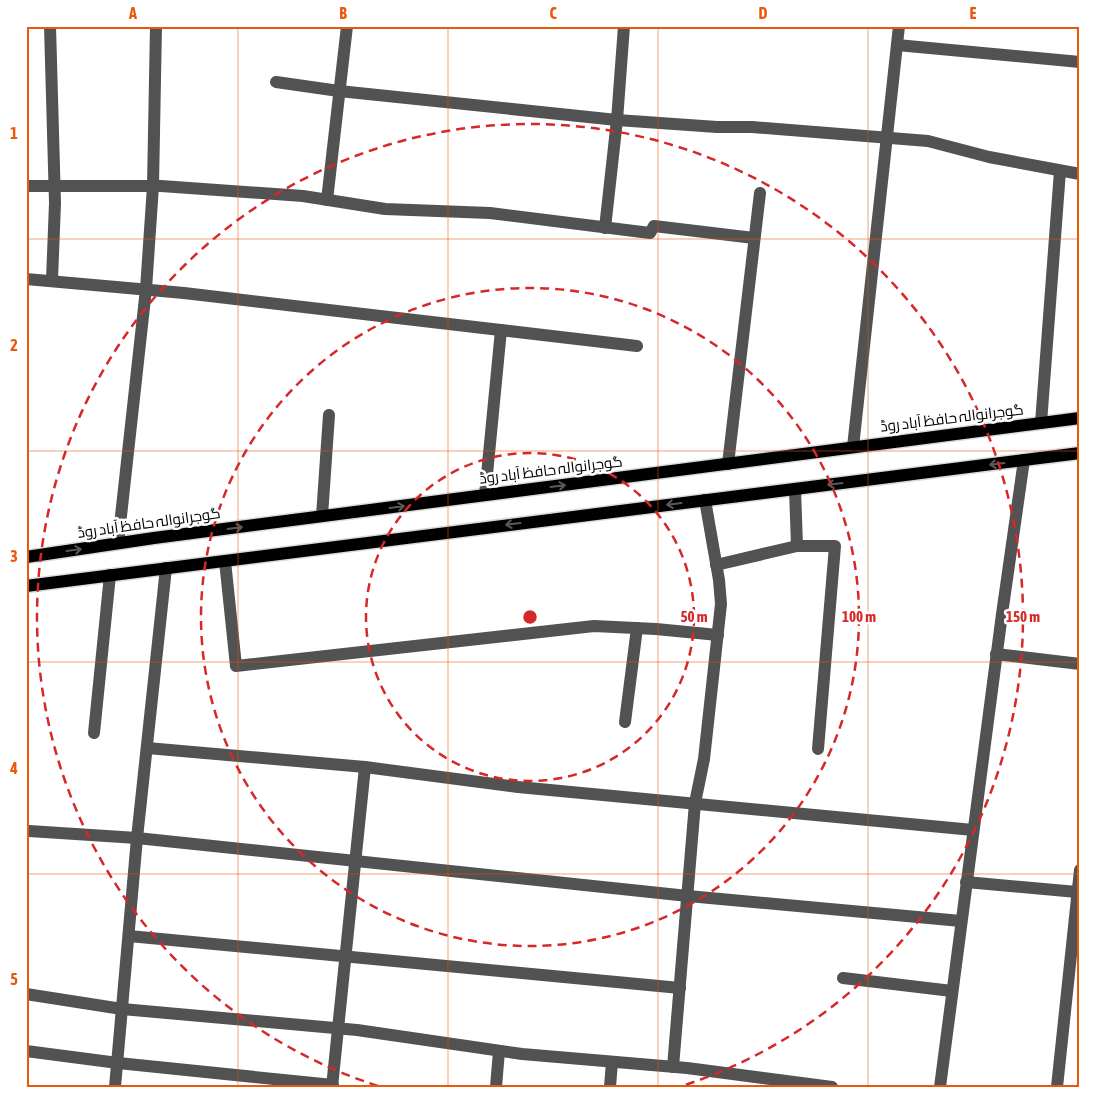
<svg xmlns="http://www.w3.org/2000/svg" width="1106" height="1113" viewBox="0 0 1106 1113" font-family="'Asap Condensed',Cairo,sans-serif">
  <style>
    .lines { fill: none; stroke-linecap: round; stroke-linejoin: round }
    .major-casing { stroke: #dbdbdb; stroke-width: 15 }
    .minor { stroke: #525252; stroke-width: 12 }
    .major { stroke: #000; stroke-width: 12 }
    .oneway { stroke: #595959 }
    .grid { fill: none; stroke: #e8590c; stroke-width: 1; stroke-opacity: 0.55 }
    .ring { fill: none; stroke: #d62828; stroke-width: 2.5; stroke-dasharray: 9 6 }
    .labels { text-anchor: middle; stroke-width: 5; stroke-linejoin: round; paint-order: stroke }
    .street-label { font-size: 15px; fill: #000; stroke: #fff }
    .centre { fill: #d62828; stroke: #fff; stroke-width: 2.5 }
    .ring-label { font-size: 15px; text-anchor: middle; font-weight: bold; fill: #d62828; stroke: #fff; stroke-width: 5; stroke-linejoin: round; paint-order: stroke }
    .neatline { fill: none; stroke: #e8590c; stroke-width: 2 }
    .grid-label { font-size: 16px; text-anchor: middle; font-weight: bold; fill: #e8590c }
  </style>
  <rect width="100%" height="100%" fill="#fff"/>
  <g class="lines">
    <g class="major-casing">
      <g id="major">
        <path d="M26,557l128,-19 926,-120"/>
        <path d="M26,586l1054,-133"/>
      </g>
    </g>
    <g class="minor">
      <path d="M50,26l5,177 -3,77"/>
      <path d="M897,45l183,17"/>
      <path d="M276,82l63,9 278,29 100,7h35l176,14 61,16 91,17"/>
      <path d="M26,186h135l142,10 82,13 105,4 160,20 4,-7 100,12"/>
      <path d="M327,200l20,-174"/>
      <path d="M605,228l12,-108 7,-94"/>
      <path d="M26,279l158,14 453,53"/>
      <path d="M1041,423l19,-252"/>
      <path d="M853,447l46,-421"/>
      <path d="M728,464l32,-271"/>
      <path d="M795,489l2,57"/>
      <path d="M485,495l16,-165"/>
      <path d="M322,516l7,-101"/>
      <path d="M118,543l28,-254 7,-103 3,-160"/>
      <path d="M225,561l11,105 358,-40 62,3 62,6"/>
      <path d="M716,565l81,-19h38l-17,203"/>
      <path d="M996,654l84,10"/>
      <path d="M625,722l12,-94"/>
      <path d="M94,733l16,-158"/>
      <path d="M147,748l218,19 153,20 455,43"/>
      <path d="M29,831l108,7 551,58 273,25"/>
      <path d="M966,882l111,10"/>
      <path d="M129,936l551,52"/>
      <path d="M843,978l109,13"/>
      <path d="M26,994l96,15 235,21 165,24 165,14 145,19"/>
      <path d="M26,1051l92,12 215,22"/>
      <path d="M673,1067l22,-264 9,-44 17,-155 -2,-24 -14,-80"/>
      <path d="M115,1087l22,-249 29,-270"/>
      <path d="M332,1087l33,-320"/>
      <path d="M496,1087l3,-36"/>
      <path d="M610,1087l2,-25"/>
      <path d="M940,1087l62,-473 22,-154"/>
      <path d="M1057,1087l23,-217"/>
    </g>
    <use href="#major" class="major"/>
  </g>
  <defs><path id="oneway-shaft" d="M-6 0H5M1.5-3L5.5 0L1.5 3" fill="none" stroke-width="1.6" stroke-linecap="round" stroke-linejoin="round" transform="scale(1.25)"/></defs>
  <g class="oneway">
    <use href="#oneway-shaft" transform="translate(997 464) rotate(173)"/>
    <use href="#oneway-shaft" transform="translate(835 484) rotate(173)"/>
    <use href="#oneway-shaft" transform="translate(558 486) rotate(-7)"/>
    <use href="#oneway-shaft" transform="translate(674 504) rotate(173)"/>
    <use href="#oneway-shaft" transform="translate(397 507) rotate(-7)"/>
    <use href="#oneway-shaft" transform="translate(513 524) rotate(173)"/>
    <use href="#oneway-shaft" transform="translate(235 528) rotate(-7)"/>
    <use href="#oneway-shaft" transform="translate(74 550) rotate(-8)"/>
  </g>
  <path class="grid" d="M238,26v1061M448,26v1061M658,26v1061M868,26v1061M26,239h1054M26,451h1054M26,662h1054M26,874h1054"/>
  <g class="ring">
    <circle cx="530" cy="617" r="164"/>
    <circle cx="530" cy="617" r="329"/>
    <path d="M378 1086A493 493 0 1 1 682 1086"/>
  </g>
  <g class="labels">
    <g class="street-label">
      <text transform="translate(952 418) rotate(-7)" y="5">گوجرانوالہ حافظ آباد روڈ</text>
      <text transform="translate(551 470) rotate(-7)" y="5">گوجرانوالہ حافظ آباد روڈ</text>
      <text transform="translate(149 523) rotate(-8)" y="5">گوجرانوالہ حافظ آباد روڈ</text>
    </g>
  </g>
  <circle cx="530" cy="617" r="8" class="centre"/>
  <g class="ring-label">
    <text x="694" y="622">50 m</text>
    <text x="859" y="622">100 m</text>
    <text x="1023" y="622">150 m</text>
  </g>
  <rect width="1106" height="1113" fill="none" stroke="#ffffff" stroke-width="55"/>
  <rect x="28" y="28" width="1050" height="1058" class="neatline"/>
  <g class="grid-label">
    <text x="133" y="19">A</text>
    <text x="343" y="19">B</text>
    <text x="553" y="19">C</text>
    <text x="763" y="19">D</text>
    <text x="973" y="19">E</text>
    <text x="14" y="139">1</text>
    <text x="14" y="351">2</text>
    <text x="14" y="562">3</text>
    <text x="14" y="774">4</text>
    <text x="14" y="985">5</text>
  </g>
</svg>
